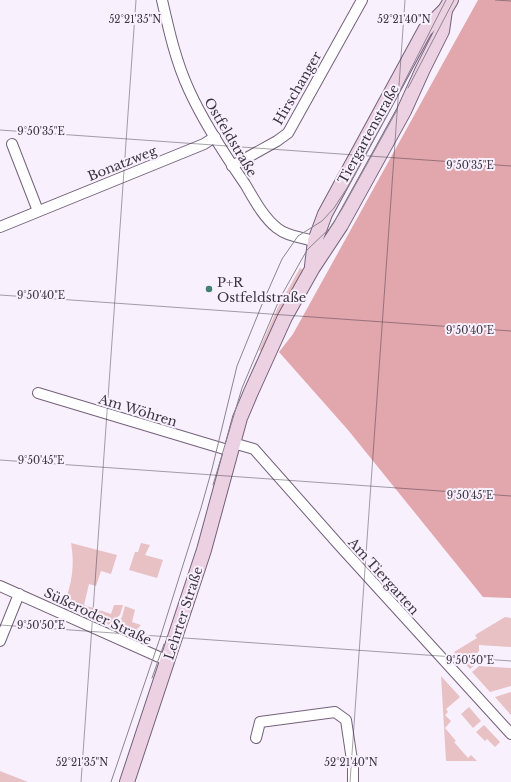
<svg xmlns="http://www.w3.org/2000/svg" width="511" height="782" viewBox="0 0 511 782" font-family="'Libre Baskerville',serif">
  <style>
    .green { fill: #e8c1c5 }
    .forest { fill: #e2a6ad }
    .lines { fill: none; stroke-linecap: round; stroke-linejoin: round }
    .street-casing { stroke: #74617c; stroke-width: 12 }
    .secondary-casing { stroke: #74617c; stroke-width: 16 }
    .street { stroke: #fff; stroke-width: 10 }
    .secondary { stroke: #ebd1e1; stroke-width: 14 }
    .tram { stroke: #8c8491; stroke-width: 1 }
    .ticks { fill: none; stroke: #3c3440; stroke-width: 1; stroke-opacity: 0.45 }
    .poi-dot { fill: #428170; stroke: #f8f0fd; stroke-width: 1.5 }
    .labels { text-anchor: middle; stroke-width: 4; stroke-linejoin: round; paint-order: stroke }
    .street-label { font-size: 13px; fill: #3c3440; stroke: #f8f0fd }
    .poi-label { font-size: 13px; fill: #3c3440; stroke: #f8f0fd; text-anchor: start }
    .ticks-label { font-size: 10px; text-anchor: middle; fill: #3c3440; stroke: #f8f0fd; stroke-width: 4; stroke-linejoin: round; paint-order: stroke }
  </style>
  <rect width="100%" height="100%" fill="#f8f0fd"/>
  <g class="green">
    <path d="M300,268l3,2 -16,30 -24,52 -4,-2 19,-43z"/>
    <path d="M71,543l46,12 -6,19 -10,-3 -5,15 -7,-2 -5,21 27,9 3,-9h9l-3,10 -9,7 -2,3 -46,-19c9,-21 12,-41 8,-63z"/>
    <path d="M141,543l9,2 -5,10 18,5 -6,18 -28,-8 6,-18h3z"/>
    <path d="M125,606l10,4 -3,12 9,3 -10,10 -17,-7 8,-11z"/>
    <path d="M505,617l6,1v29l-32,-2v6l-3,3 -1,11 -5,4 -16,-17 23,-14 -2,-3z"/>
    <path d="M479,666l32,2v18l-21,6 -18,-20z"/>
    <path d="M441,676l19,21 -14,12 2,3 -3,3 6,6 -6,7 11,13 -2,1 14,16 3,-3 6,6h-31z"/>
    <path d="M511,692v23l-16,-18z"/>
    <path d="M469,707l12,14 -8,7 -12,-14z"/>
    <path d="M484,725l16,17 -5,5 -8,-8 -2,2 -9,-9z"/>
    <path d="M0,771l28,11h-28z"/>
  </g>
  <path class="forest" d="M478,0h33v598l-28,-1 -135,-167 -69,-78 14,-18z"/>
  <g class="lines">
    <g class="street-casing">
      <g id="street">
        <path d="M162,0c7,31 14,62 27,90 15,33 36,65 56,94 9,15 18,33 32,44 12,10 30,9 43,16"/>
        <path d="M12,144l26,67"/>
        <path d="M232,166l45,-25 11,-8 74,-133"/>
        <path d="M0,227l204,-83 11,-7"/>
        <path d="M38,393l193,58"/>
        <path d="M233,443l21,6 85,96 172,189"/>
        <path d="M0,586l168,75"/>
        <path d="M0,641l19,-47"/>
        <path d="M256,738l4,-16 75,-10 11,8 7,47v15"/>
      </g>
    </g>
    <g class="secondary-casing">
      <g id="secondary">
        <path d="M312,266l3,-25 10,-27 100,-184 20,-20 6,-10"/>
        <path d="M127,782l77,-232 36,-132 11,-26 34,-75 27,-48 29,-44 63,-114 19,-42 19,-38 3,-21"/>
      </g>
    </g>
    <use href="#street" class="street"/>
    <use href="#secondary" class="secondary"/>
    <g class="tram">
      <path d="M408,88l46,-88"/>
      <path d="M213,485l29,-97 38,-90 27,-48 23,-22 12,-19 55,-99"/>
      <path d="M152,678l12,-34"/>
      <path d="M111,782l49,-144 41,-130 11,-39 25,-103 26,-64 19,-43 16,-23 24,-15 12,-13 13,-20 44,-80 55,-108"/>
    </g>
  </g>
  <path class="ticks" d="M495,0l16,1M0,130l511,36M0,295l511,36M0,460l511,36M0,625l511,36M81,782l55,-782M350,782l55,-782"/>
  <circle class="poi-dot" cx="209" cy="289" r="4"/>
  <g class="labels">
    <g class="street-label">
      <text transform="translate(297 88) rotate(-60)" y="5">Hirschanger</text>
      <text transform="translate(368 134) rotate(-61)" y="5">Tiergartenstraße</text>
      <text transform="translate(231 137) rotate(59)" y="5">Ostfeldstraße</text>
      <text transform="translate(122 163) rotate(-22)" y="5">Bonatzweg</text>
      <text transform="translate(138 410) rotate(17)" y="5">Am Wöhren</text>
      <text transform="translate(384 576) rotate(48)" y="5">Am Tiergarten</text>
      <text transform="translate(183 613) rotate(-72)" y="5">Lehrter Straße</text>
      <text transform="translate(98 616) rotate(25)" y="5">Süßeroder Straße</text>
    </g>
    <g class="poi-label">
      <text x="217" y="287">P+R<tspan x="217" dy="15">Ostfeldstraße</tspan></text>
    </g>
  </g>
  <g class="ticks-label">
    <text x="135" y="23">52°21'35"N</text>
    <text x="404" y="23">52°21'40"N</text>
    <text x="41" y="135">9°50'35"E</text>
    <text x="470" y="169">9°50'35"E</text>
    <text x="41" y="299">9°50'40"E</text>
    <text x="470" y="334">9°50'40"E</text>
    <text x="41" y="464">9°50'45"E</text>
    <text x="470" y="499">9°50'45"E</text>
    <text x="41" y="629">9°50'50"E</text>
    <text x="470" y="664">9°50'50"E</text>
    <text x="82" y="766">52°21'35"N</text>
    <text x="351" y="766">52°21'40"N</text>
  </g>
</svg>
